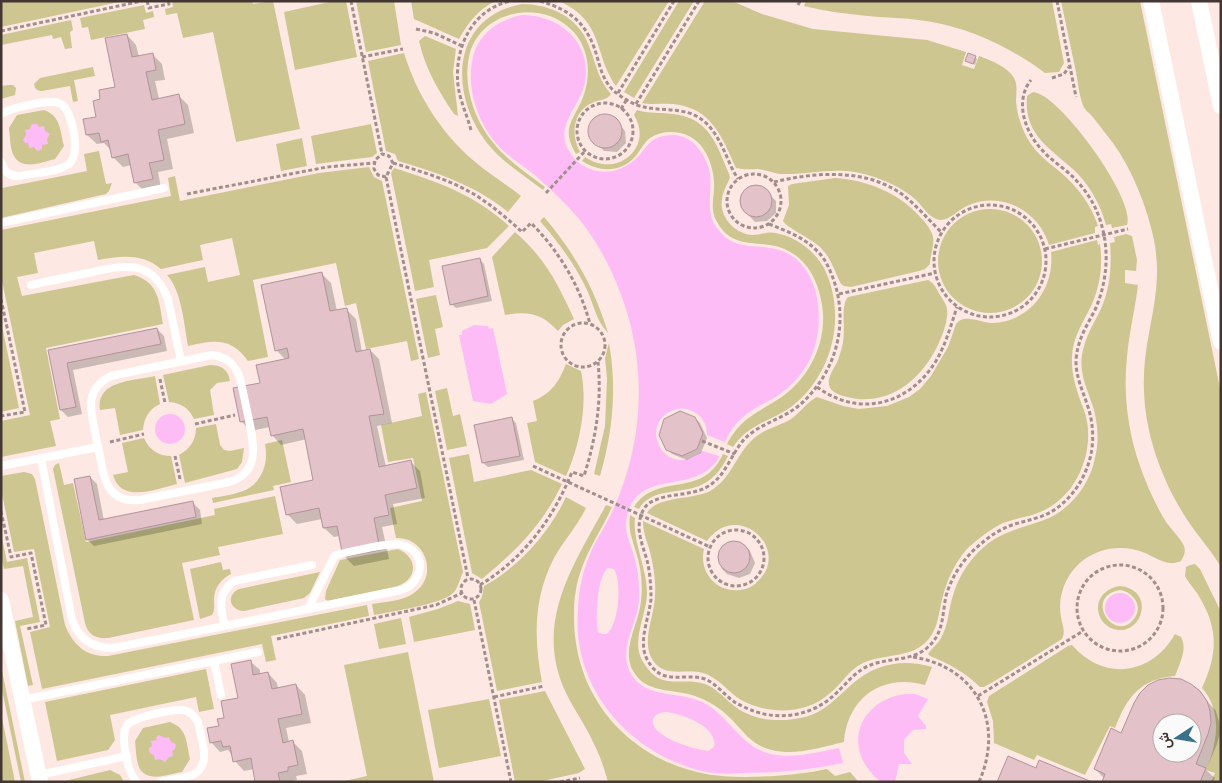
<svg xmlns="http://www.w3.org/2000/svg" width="1222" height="783" viewBox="0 0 1222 783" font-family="'Golos Text',Vazirmatn,sans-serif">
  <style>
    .green { fill: #cdc690; fill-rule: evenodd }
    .water { fill: #fdbcf6; fill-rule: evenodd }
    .shadow { fill: #0003; fill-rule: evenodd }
    .building { fill: #e3c2c9; stroke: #b3939a; fill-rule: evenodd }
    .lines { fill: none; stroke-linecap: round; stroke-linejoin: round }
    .path { stroke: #a08f8b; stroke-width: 3; stroke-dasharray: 4 2.5; stroke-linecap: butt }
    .service { stroke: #fff; stroke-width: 8 }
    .minor { stroke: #fff; stroke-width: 16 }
  </style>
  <rect width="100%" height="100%" fill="#fde8e3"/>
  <g class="green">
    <path d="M1,1h123l-123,26z"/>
    <path d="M172,1h80l1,3 20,-3 27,128 -64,13 -23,-110 -30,6 -6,-25 -11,2 -1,-6 8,-2z"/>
    <path d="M334,1h12l11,56 -62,13 -11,-58z"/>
    <path d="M356,1h38l7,44 -35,7z"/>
    <path d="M411,1h85c-18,8 -27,21 -37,38l-45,-20z"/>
    <path d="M559,1h110l-53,85c-23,-33 -11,-64 -57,-85z"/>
    <path d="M679,1h15l-60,97 -10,-6z"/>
    <path d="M705,1h27l30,13 51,15 114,11 39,12 -4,13 12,4 5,-13c11,4 29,11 35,22 4,7 2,15 2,23 1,14 6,28 13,40 7,12 19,21 30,30 18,15 32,33 39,55l-3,1v6l-46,12c-10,-34 -48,-55 -82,-39 -8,3 -17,14 -26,14 -11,0 -19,-15 -26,-21 -13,-11 -28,-18 -44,-23 -35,-11 -57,-1 -91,-2 -7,-1 -14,-4 -22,-5 -8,0 -14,1 -22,-1 -14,-31 -24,-60 -63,-64 -10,-1 -21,1 -31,-1z"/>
    <path d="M806,1h246l12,62 -5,9 -14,1c-32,-24 -73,-44 -113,-51 -21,-4 -43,-4 -64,-6 -22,-2 -43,-5 -64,-10z"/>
    <path d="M1061,1h79l81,392v174c-10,-17 -24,-32 -35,-49 -27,-43 -44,-92 -42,-143 2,-49 20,-84 10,-135 -7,-33 -21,-69 -41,-97 -7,-9 -14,-18 -21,-27 -3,-3 -8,-7 -9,-11 -4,-10 -5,-23 -7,-33 -5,-24 -10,-47 -15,-71z"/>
    <path d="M522,4c28,0 57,13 67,42 8,20 8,31 22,48 -5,7 -10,5 -17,8 -21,8 -24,32 -14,50l-4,2c-14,-24 -5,-31 5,-52 9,-20 10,-44 -2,-63 -6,-10 -18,-19 -29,-23 -33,-12 -74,5 -81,41 -6,28 5,61 22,83 14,19 36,33 54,47l-2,3c-19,-15 -41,-28 -56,-47 -38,-49 -37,-125 35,-139z"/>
    <path d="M144,5l2,8 7,-2 1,6 -11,3 2,9 -54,11 -3,-13 -6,1 -2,-10z"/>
    <path d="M71,20l2,10 -3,2 2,16 -7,1 -4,-12 -8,2 -1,-4 -51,10v-10z"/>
    <path d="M425,36l31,13 -3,23 5,44 -4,-2c-15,-22 -29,-46 -35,-73z"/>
    <path d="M404,53c13,42 37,80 70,108 15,13 32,23 47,35l-13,16c-33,-27 -70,-39 -110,-51l-3,-7 -9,-3 -18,-90z"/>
    <path d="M93,67l2,9 -21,4 4,21 -5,1 -3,-16 -28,5c-5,0 -7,-2 -8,-7l6,-6z"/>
    <path d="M9,85h4l3,3 -1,7 -14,4v-13z"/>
    <path d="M1033,92c26,1 104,109 94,133l-15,3 -1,-4 -5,1c-5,-19 -15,-37 -28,-51 -24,-24 -55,-37 -51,-78z"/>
    <path d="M44,110c17,6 16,21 20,36l-9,13c-12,3 -33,12 -41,-3 -4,-7 -4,-20 -5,-28l8,-13z"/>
    <path d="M637,110c12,4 23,2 35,4 37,3 45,31 57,60l1,4c-3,7 -7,13 -8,21 -3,18 13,35 31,36 7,0 15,-4 22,-2 21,3 41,19 50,37 22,47 7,106 -34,137 -21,15 -42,16 -58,40l-6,-3c13,-25 28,-30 50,-44 29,-18 48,-52 46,-86 -2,-32 -18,-64 -53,-69 -22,-3 -40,0 -53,-23 -8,-13 -2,-26 -3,-40 -1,-21 -12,-45 -34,-49 -10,-2 -21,-1 -30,5 -7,5 -10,14 -16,20 -15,15 -35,14 -52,3l3,-4c32,22 69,-10 49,-42z"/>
    <path d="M371,124l6,29 -5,4 -56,7 -5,-28z"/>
    <path d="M302,138l5,28 -26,5 -5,-27z"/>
    <path d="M99,151l7,33 6,-1 -3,8 -3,3 -105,24v-32l1,2 85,-17 -3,-17z"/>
    <path d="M369,167l5,10 8,4 37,178 -8,2 -4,-20 -41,8 -10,-46 -11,3 -9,-43 -83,17 15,77 -20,4c-17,-24 -34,-21 -60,-15 -4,-21 -6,-55 -21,-71l38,-8 3,15 32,-7 -8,-37 -32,7 3,15 -42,9c-19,-16 -40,-13 -63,-9l-4,-19 -60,12 4,20 -21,4 5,19 112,-21c25,8 25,26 29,49l-117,24 14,71 -10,2 6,25 -55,11v-36l29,-6 -29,-139v-46l170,-34 -3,-18 7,-2 5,25 139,-28z"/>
    <path d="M394,168c44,14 80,26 115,58l-22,22 -58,12 5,27 -19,4 -24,-118z"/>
    <path d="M835,178c32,2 65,15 86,40 4,4 9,10 11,16 4,8 -2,21 -2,30l-5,5 -6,2 -68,16 -7,-1 -3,-2c-7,-14 -10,-27 -22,-38 -8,-7 -33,-19 -36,-25l6,-16 -1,-19 4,-2z"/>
    <circle cx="990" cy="261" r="52"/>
    <path d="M544,217c30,35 51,72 64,116 -14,-16 -13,-27 -22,-45 -12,-25 -28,-46 -46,-67z"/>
    <path d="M515,232c30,26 43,52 59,87l-11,6 -5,6c-17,-18 -29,-20 -53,-16l-13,-58z"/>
    <path d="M1126,234l6,2 5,24 -1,11 -11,-1v13l13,2c-3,25 -9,48 -11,72 -4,37 1,75 13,109 7,20 15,38 26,56 5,7 15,17 18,24 2,6 0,10 -3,15 -14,6 -24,-3 -36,-8 -21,-9 -45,-6 -63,8 -16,13 -25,35 -21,56 1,8 5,14 1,22l-69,43 -9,5h-4c-15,-15 -31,-23 -50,-31l-2,-2c4,-6 11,-11 14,-18 5,-9 6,-19 8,-29 5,-24 16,-45 35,-61 17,-15 38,-18 59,-26 25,-9 46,-35 51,-62 4,-16 3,-32 -1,-48 -6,-20 -15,-35 -12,-55 3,-18 11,-30 19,-46 9,-21 11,-43 9,-66l5,-1 -1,-5z"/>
    <path d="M1097,240l1,5 2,-1c3,21 0,41 -8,60 -8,17 -19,32 -20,52 -1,20 5,36 12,54 8,22 4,48 -7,68 -9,17 -24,30 -42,36 -12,4 -24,5 -36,11 -11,6 -24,16 -33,25 -11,13 -19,30 -23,46 -5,17 -4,34 -18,47 -16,15 -43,11 -62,20 -15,7 -21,21 -34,31 -23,20 -57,21 -84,8 -15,-7 -25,-24 -42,-29 -18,-5 -39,6 -51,-14 -11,-19 3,-44 3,-64 1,-16 -2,-32 -6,-47 -3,-9 -6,-17 -6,-27l61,28c-5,20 9,40 29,41 10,1 19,-2 25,-9 34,-32 -21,-82 -51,-40l-60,-28c9,-17 46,-13 63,-22 21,-12 25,-34 41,-50 11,-12 27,-14 40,-22 10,-7 16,-17 26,-22l26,9 16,3 28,-3 22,-9 11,-8 11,-13 17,-29 8,-23c9,-11 24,-1 36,-1 38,-1 63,-35 59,-71z"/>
    <path d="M928,280c7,4 8,8 12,15 7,11 9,13 6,28 -11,43 -49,87 -99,74 -7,-2 -16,-4 -18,-12 -2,-8 6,-18 9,-25 2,-6 4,-12 5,-18 3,-13 -3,-36 5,-45z"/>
    <path d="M436,295l7,32 -8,2 5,26 -12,3 -12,-59z"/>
    <path d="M1,321l18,87 -18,4z"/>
    <path d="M609,343c8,45 4,89 -9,133l-6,-2 11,-48 2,-47 -2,-21z"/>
    <path d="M566,364l15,7c7,33 -1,74 -15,105l-31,-14 -8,-39 10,-2 -4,-20c18,-7 26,-19 33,-37z"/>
    <path d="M210,365c11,0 18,4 20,16l-13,2 -7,7 4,25 -20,4c-5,-11 -13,-16 -25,-17l-6,-27z"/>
    <path d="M155,376l5,28c-11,5 -16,14 -17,26l-23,5 -5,-27 -15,2c-4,-30 34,-29 55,-34z"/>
    <path d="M447,388l6,28 7,-2 7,32 -20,4 -12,-59z"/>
    <path d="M426,392l37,180c-3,6 -5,17 -10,21 -10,11 -63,19 -79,22l-2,-11c13,-2 31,-3 42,-11 25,-17 12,-56 -18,-55l-6,-30 32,-7 -9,-43 -25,4 -7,-37 41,-9 -4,-22z"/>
    <path d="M216,424l4,21 4,5 6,1 14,-3 -2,14 -5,7 -52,14 -6,-28c11,-6 17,-15 17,-27z"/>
    <path d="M144,438c5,12 15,18 27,18l6,28c-21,5 -56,20 -64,-9l15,-3 -6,-29z"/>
    <path d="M282,440l9,42 -18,4 1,4 -61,13 -1,-5c10,-2 21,-3 31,-7 19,-7 26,-29 22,-47z"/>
    <path d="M469,454l5,28 57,-12 31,14c-19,40 -47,68 -80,95l-10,-6 -23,-115z"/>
    <path d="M723,454l5,2c-6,13 -16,25 -29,30 -20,8 -48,2 -60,23l-5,-2c24,-36 68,-7 89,-53z"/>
    <path d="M59,463l5,22 9,-2 13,59 129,-27 -1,-6 61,-13 8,38 -65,13 2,8 -38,8 12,57 -86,18c-12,1 -20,-3 -23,-15l-32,-154 2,-4z"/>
    <path d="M24,472l8,2 3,5 30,146c8,20 21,32 43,31l259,-51 2,11 -98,20 5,24 -10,2 -4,-18 -220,45 -12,-57 20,-5 -16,-78 -20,3 -13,-63v-13z"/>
    <path d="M566,497l20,11c-9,19 -24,34 -33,52 -20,40 -19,80 -11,122l-45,9 -18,-89 3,-5 2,-11c35,-19 65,-53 82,-89z"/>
    <path d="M606,505l6,2c-13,28 -31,52 -36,83 -2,9 -2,18 -2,27 0,80 54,142 132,157 32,6 90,2 121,-5l8,7 15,-4 7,8 -2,2h-247c-4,-14 -8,-27 -15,-40 -7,-16 -18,-31 -26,-47 -35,-71 6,-129 39,-190z"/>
    <path d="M630,515l5,3c-3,22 12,50 12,75 0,21 -16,47 -5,67 18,33 38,16 63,24 11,4 19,14 28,21 19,16 48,18 72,12 20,-5 31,-19 46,-32 23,-21 52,-27 81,-18l-7,18c-43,-12 -78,13 -81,57 -22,5 -49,14 -72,8 -18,-4 -26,-15 -38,-28 -9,-10 -21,-19 -34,-24 -21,-10 -51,-3 -65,-24 -16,-23 4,-49 6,-73 2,-16 0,-34 -5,-49 -4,-14 -8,-22 -6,-37z"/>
    <path d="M1,533l6,29 20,-4 13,64 -20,4 13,59 -5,1 -13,-65 18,-4 -10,-51 -19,3 -3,-12z"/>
    <path d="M398,549c20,9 20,29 0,37l-70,15 -3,-2 1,-8 14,-31z"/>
    <path d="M221,562l2,8 7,-1 1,5c-10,5 -17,14 -17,26 0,6 1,10 -2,15l-12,4 -10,-50z"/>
    <path d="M1195,564l5,5 21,43v170h-10l4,-9 -9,-3c12,-28 16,-60 -4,-82 15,-33 17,-58 -2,-90 -4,-8 -11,-14 -15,-22l1,-9 4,-2z"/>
    <path d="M320,572l-10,21 -6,5 -60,13c-15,-1 -18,-16 -5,-22z"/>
    <path d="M1120,586c38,4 21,55 -9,42 -4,-2 -9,-6 -11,-11 -7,-16 5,-29 20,-31zM1120,590c13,2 24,16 14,29 -20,25 -51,-23 -14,-29z"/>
    <path d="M458,601l12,3 5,26 -61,12 -5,-25 29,-8z"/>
    <path d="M401,618l5,26 -27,5 -5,-25z"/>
    <path d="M1175,634l6,3c7,12 -2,28 -6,39 -35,3 -48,21 -60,52l-5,-2 -25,49 -48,-20 -3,5 -40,-17 -1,-22 -6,-19 2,-6 79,-50 4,-1c32,37 80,30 103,-11z"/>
    <path d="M408,652l26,130h-94l27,-6 -23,-111z"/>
    <path d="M1,666l24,116h-4l-20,-97z"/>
    <path d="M206,669l8,40 -15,3 -3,-15 -86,18 5,25 -7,10 -51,11 -12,-59z"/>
    <path d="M545,691l40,78 -6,4 -41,9h-23l-16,-82z"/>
    <path d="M489,699l12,57 -62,12 -11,-58z"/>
    <path d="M1,713l14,69h-14z"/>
    <path d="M170,722c18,7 16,20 20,37l-8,13c-13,2 -33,11 -42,-3 -4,-7 -4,-20 -5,-28l8,-13z"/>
    <path d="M110,770l10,5 4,7h-63z"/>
  </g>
  <g class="water">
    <path d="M522,15c37,0 70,27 63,67 -5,27 -36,46 -11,76 14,16 38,18 55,6 19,-12 16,-29 45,-29 20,1 33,21 36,39 2,15 -3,29 2,45 2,6 6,10 10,15 16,16 33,10 53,15 41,9 49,59 41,93 -5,23 -22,44 -42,56 -11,6 -22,11 -32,20 -8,7 -13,15 -17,24l-18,-7c0,-10 -5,-20 -15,-24 -6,-3 -12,-3 -18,-1 -38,13 -9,72 28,41l17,5c-1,6 -5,8 -9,12 -26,23 -73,4 -83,48 -4,14 3,26 7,40 4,14 6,30 5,45 -2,25 -22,48 -8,73 15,26 51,16 75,30 24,14 36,44 65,50 22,5 47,-2 68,-6l4,15c-34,7 -66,10 -100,10 -12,1 -25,1 -37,-1 -76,-17 -135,-84 -128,-163 1,-18 4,-36 11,-52 6,-17 17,-31 24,-47 29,-64 34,-134 13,-201 -10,-32 -25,-62 -46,-89 -13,-15 -26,-28 -41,-41 -10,-10 -23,-17 -33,-26 -26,-22 -41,-63 -33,-96 6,-24 26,-37 49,-42zM608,568l6,1c8,13 5,55 -7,65h-5l-4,-2c-3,-13 -1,-56 10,-64zM665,712c16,1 54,15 49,35l-6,4c-12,-1 -58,-14 -55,-31 1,-6 7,-7 12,-8z"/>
    <path d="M33,124h4l2,3 5,-1 1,5 5,3 -3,5 1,5 -6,1v4l-3,2 -3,-1 -2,-3 -5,1 -1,-5h-3l-2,-3 3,-5 -1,-5 5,-1 1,-4z"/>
    <path d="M474,325l14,1 1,3 4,-1 14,66 -16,10 -18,-3 -14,-66h3v-4z"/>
    <circle cx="170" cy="429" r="15"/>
    <circle cx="1120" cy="608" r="15"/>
    <path d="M906,694h9l13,5 -10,17 8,10v3l-13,1 -9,10v13l8,11h-13l-4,18c-4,0 -8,0 -12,0 -5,-1 -11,-8 -14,-12 -26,-34 -2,-72 37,-76z"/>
    <path d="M159,735l6,3 4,-1 2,5 3,1 2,2 -1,4 -3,2 1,5 -4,1 -4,5 -5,-3 -5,1 -1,-5 -3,-1 -2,-3v-3l3,-2 -1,-5 5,-1 1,-4z"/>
  </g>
  <g class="shadow">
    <path d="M127,35l9,10 3,12 13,-3 10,10 3,16 -10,1 4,18 19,-4 10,10 6,28 -27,6 6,30 -15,3 3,16 -17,3 -9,-9 -3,-17 -9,2 -10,-10 -1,-6 -8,-8 -7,1 -10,-9 -2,-15 12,-2 4,-18 15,-12z"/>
    <path d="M975,57l2,2 -2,6 -8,-4z"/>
    <path d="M599,116h13l13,15 1,12 -9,9 -13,-1 -13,-14 -1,-12z"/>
    <path d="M749,186l13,1 14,14v12l-9,8 -12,1 -14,-15v-12z"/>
    <path d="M480,259l4,5 8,37 -36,7 -5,-4z"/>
    <path d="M322,274l9,9 6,28 9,-2 10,10 6,33 8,-2 9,9 13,64 -15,3 9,41 25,-5 9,9 5,27 -32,6 4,20 -15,3 7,32 -35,7 -10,-10 -4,-20 -6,1 -10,-9 -2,-9 -25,5 -10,-10 28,-33 -8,-42 -26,6 -9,-10 -2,-8 -19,4 -10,-10 21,-37 24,-24 -10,-10z"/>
    <path d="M157,329l7,7 3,15 -94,19 9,44 -14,3 -7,-7 -12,-59z"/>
    <path d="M695,418l5,5 7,15 -6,15 -14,7 -15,-6 -5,-5z"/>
    <path d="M512,419l4,4 8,37 -36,7 -5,-4z"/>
    <path d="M90,477l7,7 7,37 89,-18 7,7 2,14 -108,22 -7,-7z"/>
    <path d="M734,541l11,5 5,5 5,12 -5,11 -11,4 -12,-4 -5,-5 -4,-12 4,-11z"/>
    <path d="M250,661l10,9v5l8,-2 9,10 1,6 18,-4 9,10 6,28 -25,5 3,14h4l9,9 5,23 -11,2 1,4 -9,2h-31l-3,-13 -10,2 -9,-10 -2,-5 -5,-6 -8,2 -9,-10 29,-43z"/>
    <path d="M1199,692l17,19 3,11 1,11 -3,11 -11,26 9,8 -2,4h-110l1,-4 -9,-9 27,-34zM1162,723h30v30h-30z"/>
  </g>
  <g class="building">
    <path d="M127,34l5,23 21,-4 3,17 -10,2 6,28 27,-6 6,30 -27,6 6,30 -15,3 4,16 -19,4 -6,-29 -16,4 -4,-18 -7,2 -2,-9 -13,2 -3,-16 13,-2 -3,-16 7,-2 -1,-9 16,-3 -10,-49z"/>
    <path d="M968,53l8,3 -3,8 -8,-3z"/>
    <circle cx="605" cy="131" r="17"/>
    <circle cx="756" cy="201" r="16"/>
    <path d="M480,258l8,38 -38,9 -8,-39z"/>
    <path d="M322,272l8,39 17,-3 9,44 14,-3 14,65 -15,2 10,51 32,-7 6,28 -32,7 4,20 -15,3 6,32 -37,7 -6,-31 -14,2 -4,-20 -33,7 -6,-28 33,-7 -10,-51 -32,7 -4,-19 -27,5 -7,-34 27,-5 -4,-18 33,-7 -2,-10 -12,3 -14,-66z"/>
    <path d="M157,328l4,16 -94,19 9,44 -16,3 -12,-60z"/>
    <path d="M680,411l15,6 8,16 -6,16 -15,7 -16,-6 -7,-15 5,-16z"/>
    <path d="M512,417l8,39 -38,7 -8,-38z"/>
    <path d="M90,476l9,44 94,-19 3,16 -110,23 -12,-61z"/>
    <circle cx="734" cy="557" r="16"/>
    <path d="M251,660l2,15 15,-3 4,17 24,-5 6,30 -24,5 5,24 10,-3 5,25 -10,2v4l-10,2 2,9h-25l-4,-24 -18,4 -3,-16 -7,1 -2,-6 -11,2 -3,-15 12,-2 -2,-7 7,-1 -3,-17 17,-3 -7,-34z"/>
    <path d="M1169,678l12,1 10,5 9,7 7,10 3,10 1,12 -3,11 -12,30 10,4 -6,14h-98l3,-8 -11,-5 17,-41 10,5 13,-30 6,-10 8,-8 10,-5zM1162,723h30v30h-30z"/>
    <path d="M1008,756l28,12 3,-8 53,22h-95z"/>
  </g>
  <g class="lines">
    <g class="path">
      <path d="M147,1l2,7 20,-4 -1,-3"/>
      <path d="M351,1l31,153"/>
      <path d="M540,1c34,10 49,25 58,59 3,11 7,23 16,31 7,6 21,15 30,16 22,5 44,-1 62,16 16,15 21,39 32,56"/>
      <path d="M1057,1l19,96"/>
      <path d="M798,5l2,-4"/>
      <path d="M416,29l18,4 28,13"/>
      <path d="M1,31l141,-30"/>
      <path d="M362,57l41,-8"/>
      <path d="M1052,78l12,-4 5,-7"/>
      <path d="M618,93l56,-92"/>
      <circle cx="605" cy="131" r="28"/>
      <path d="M636,104l63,-103"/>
      <path d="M621,109l6,-10"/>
      <path d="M471,130c-4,-15 -11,-29 -13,-45 -4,-37 14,-76 53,-84"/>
      <path d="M393,163c30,9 61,18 87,35 15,10 29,22 42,34l9,-9c28,28 49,63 59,101"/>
      <circle cx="754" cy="201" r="27"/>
      <path d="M386,177l-8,-2 -4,-6 1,-9 7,-6 7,2 4,7 -7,14 82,401"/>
      <path d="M774,182c41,-10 93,-14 129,13 14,11 26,25 39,38"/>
      <path d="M546,193l39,-42"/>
      <path d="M187,194l140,-27 47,-4"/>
      <circle cx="990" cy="261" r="56"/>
      <path d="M769,224c17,7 35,13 48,27 8,7 12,17 16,27 16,44 4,91 -29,123 -16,16 -37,20 -54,33 -19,15 -22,43 -45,54 -16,8 -38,5 -54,14 -9,5 -12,17 -12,27 1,11 5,21 8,31 3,12 4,26 4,39 -2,20 -14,44 -3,62 15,26 35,11 57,18 12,5 20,17 31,24 2,1 12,6 15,7 27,11 59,6 81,-13 13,-11 21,-24 36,-31 20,-9 44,-4 60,-19 16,-14 14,-32 18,-51 5,-18 16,-35 29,-47 12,-11 24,-20 40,-25 10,-3 20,-5 30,-9 24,-11 41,-36 46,-61 3,-15 2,-32 -3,-47 -5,-16 -12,-29 -12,-46 1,-20 10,-34 19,-51 13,-30 15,-63 4,-93 -5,-15 -15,-29 -26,-40 -9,-9 -21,-16 -30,-26 -18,-18 -29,-50 -12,-71"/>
      <path d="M1045,249l83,-20"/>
      <path d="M839,294l96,-21"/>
      <path d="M1,299l24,113 -24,4"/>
      <circle cx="583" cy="345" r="22"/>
      <path d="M160,379l5,24"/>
      <path d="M817,387c42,31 92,18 119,-26 10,-17 15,-36 21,-54"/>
      <path d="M195,424l40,-9"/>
      <path d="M702,441l33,13"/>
      <path d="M110,442l34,-8"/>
      <path d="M175,456l5,23"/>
      <path d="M533,466l177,81"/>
      <path d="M1,511l10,46 20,-4 15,72 -20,4"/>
      <circle cx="736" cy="558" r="28"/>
      <circle cx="1120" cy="608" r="43"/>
      <circle cx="471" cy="589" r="10"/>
      <path d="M480,585c44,-27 73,-66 92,-113l12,4c12,-38 18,-75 14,-114"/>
      <path d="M474,600l37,182"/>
      <path d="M277,639l159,-34 26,-12"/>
      <path d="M913,657c64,10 92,66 66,125"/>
      <path d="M978,696l105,-65"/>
      <path d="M494,697l50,-11"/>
      <path d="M560,782l20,-4"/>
    </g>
    <g class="service">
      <path d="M1,114c10,-6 50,-16 60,-10 12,7 20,51 8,60 -10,8 -36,9 -49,12 -10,1 -16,-4 -19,-14"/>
      <path d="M1,223l163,-35"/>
      <path d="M31,285c19,-4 38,-8 57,-12 35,-8 64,-15 80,26l13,62"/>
      <path d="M212,355c15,2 23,9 28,23 3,14 6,28 9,42 5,25 11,53 -20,62l-89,18c-19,2 -31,-6 -36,-24 -3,-13 -5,-26 -8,-39 -5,-26 -13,-47 15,-61z"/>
      <path d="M41,458l31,162c7,19 20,28 40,28 95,-18 190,-38 285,-57 27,-5 32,-39 5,-46 -12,-4 -51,7 -66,10l-2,2 -26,52"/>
      <path d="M1,466l97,-19"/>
      <path d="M225,626c-5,-18 -8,-32 9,-45l78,-16"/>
      <path d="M214,661l7,34"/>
      <path d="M22,700l236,-48"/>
      <path d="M39,775l88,-19"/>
      <path d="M137,782c-10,-9 -17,-46 -10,-57 8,-8 50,-18 60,-14 5,2 8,6 11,11 3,16 15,45 -6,53 -10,4 -21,5 -31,7"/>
    </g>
    <g class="minor">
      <path d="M1151,1l70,341"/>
      <path d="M1199,1l22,105"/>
      <path d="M1,600l39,182"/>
    </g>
  </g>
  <rect width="1222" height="783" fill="none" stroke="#433633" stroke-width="5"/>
  <g transform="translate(1177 738) rotate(258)"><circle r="24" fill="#fafafa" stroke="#b1acaa"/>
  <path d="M0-4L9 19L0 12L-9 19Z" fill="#39718b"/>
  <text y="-8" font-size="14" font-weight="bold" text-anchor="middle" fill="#433633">ش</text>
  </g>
</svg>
